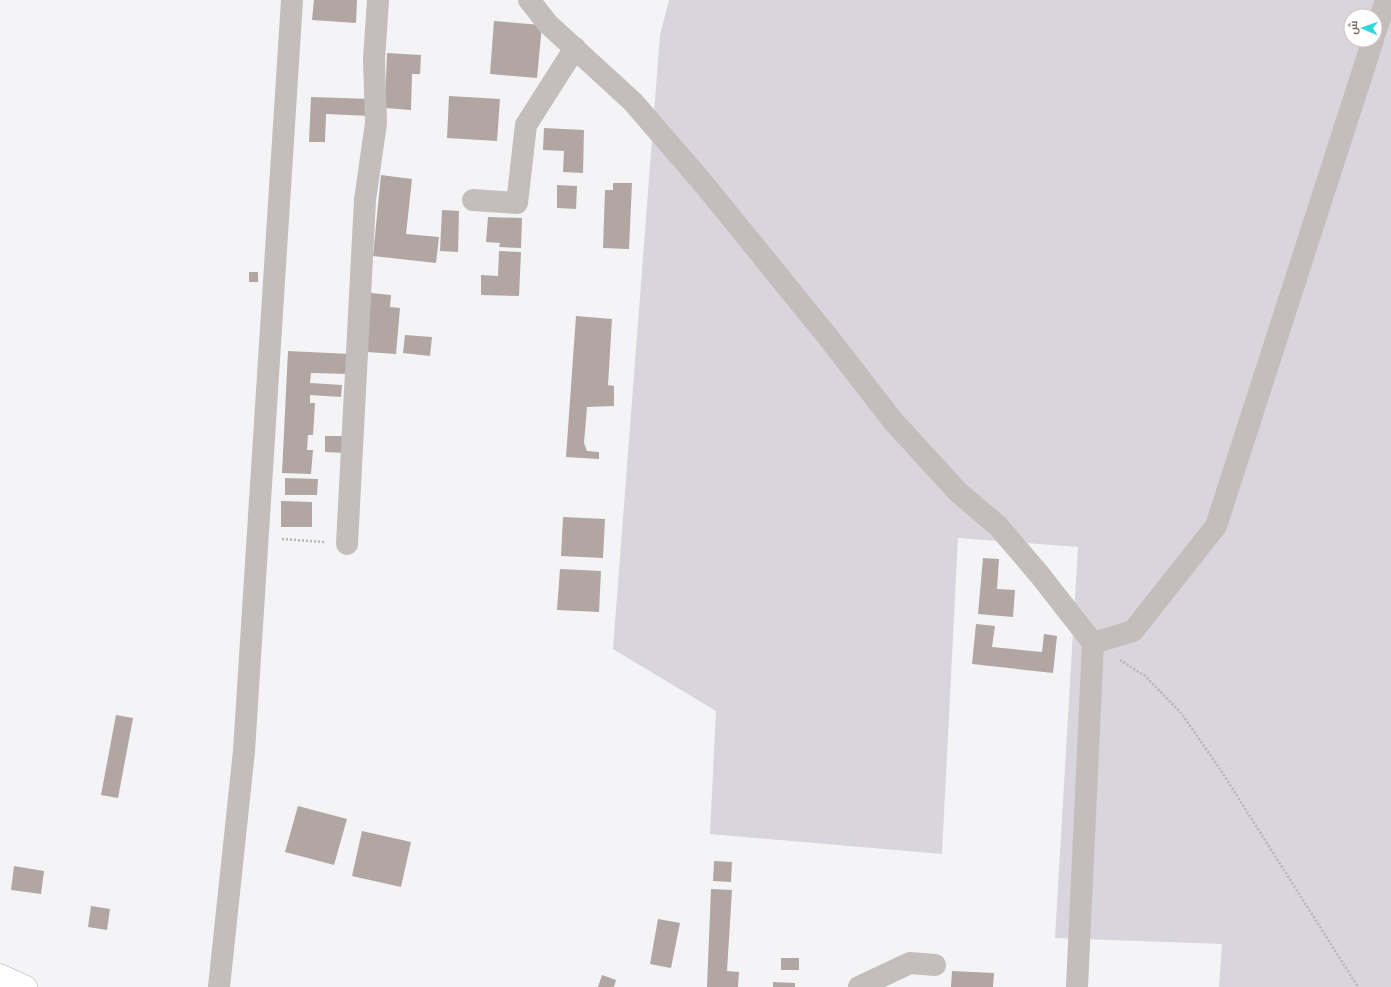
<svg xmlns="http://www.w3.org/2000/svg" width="1391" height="987" viewBox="0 0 1391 987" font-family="Roboto,Cairo,sans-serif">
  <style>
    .green { fill: #d9d5dd; fill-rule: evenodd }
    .building { fill: #b1a6a2 }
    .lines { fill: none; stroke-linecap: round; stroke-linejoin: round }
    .major-casing { stroke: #b8b1af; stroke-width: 23 }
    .path { stroke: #bab5b4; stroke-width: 2.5; stroke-dasharray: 2 2; stroke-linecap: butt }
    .minor { stroke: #c3bdbb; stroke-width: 22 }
    .major { stroke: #fff; stroke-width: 22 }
  </style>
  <rect width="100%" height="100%" fill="#f4f4f7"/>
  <path class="green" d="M669,0h722v987h-172l3,-43 -167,-6 23,-391 -120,-9 -16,316 -232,-20 6,-123 -103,-62 47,-614zM1351,16h24v24h-24z"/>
  <g class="building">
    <path d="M314,0h43l-1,23 -44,-3z"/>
    <path d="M494,21l48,4 -5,53 -47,-4z"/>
    <path d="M387,53l34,2 -1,19h-8l-1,36 -26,-2z"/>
    <path d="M449,96l51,3 -3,42 -50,-3z"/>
    <path d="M311,97l60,2 -1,17 -44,-2 -1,28h-16z"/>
    <path d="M544,128l40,2 -1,43 -20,-1 1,-21 -21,-1z"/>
    <path d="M381,175l31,4 -6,55 33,3 -3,26 -63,-7z"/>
    <path d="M613,183h19l-3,66 -26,-1 2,-58h8z"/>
    <path d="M557,185l20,1 -1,23 -19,-1z"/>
    <path d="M442,210l17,1 -1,41 -18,-1z"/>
    <path d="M488,217l34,1 -1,30 -22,-1 1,-4 -14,-1z"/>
    <path d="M499,251l22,1 -2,44 -38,-1v-20l17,1z"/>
    <rect x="249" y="272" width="9" height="10"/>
    <path d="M371,293l20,2 -1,12 10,1 -4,46 -29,-2z"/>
    <path d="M576,316l36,3 -4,66 6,1v20l-27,1 -3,36 3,8 12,1v7l-33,-2z"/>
    <path d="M405,335l27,2 -2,19 -27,-3z"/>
    <path d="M288,351l62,3v20l-39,-1 -1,10 32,2 -1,12 -31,-2v8h5l-2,32h-5l-1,15h6l-2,24 -29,-1z"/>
    <path d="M325,436h21v17l-21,-1z"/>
    <path d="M285,478l33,1 -1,16h-32z"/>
    <path d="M281,501l31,1v25h-31z"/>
    <path d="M563,517l42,2 -2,39 -42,-2z"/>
    <path d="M983,558l16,1 -2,30 18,1 -2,27 -35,-3z"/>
    <path d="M560,569l41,2 -2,41 -42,-2z"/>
    <path d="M976,624l19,2 -3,21 50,5 2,-18 13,2 -4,37 -81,-9z"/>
    <path d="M116,715l17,3 -15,80 -17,-3z"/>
    <path d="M298,806l49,13 -13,46 -49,-13z"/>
    <path d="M362,831l49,11 -10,45 -49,-11z"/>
    <path d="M714,861l18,1 -1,20 -18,-1z"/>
    <path d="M14,866l30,5 -3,23 -30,-4z"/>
    <path d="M711,889l21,1 -5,81 12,1 -1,15h-31z"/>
    <path d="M91,906l19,3 -3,21 -19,-3z"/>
    <path d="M658,919l22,4 -9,45 -21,-4z"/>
    <rect x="781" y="958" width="18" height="12"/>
    <path d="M952,971l42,2 -1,14h-42z"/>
    <path d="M602,975l14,5 -2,7h-16z"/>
    <path d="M773,982l22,1v4h-22z"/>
  </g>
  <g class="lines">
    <g class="major-casing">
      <path id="major" d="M0,975l26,12"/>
    </g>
    <g class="path">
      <path d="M282,539l42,3"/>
      <path d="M1120,660l25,16 36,37 39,56 138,218"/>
    </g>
    <g class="minor">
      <path d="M529,0l19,24 85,78 70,81 125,154 65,84 65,71 40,34 41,48 54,69"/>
      <path d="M1375,33l11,-33"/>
      <path d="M473,200l44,3 9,-78 49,-77"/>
      <path d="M347,544l18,-344 11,-77 -2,-64 4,-59"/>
      <path d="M219,987l25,-236 48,-751"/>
      <path d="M859,987l51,-24 25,2"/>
      <path d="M1077,987l16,-344 40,-12 83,-105 157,-486"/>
    </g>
    <use href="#major" class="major"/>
  </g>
  <g transform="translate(1363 28) rotate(272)"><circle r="19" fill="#ffffff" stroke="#cdc5c2"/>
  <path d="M0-3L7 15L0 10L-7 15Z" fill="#31d7d9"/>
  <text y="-6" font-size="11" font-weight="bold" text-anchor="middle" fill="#836e67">ش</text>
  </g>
</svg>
